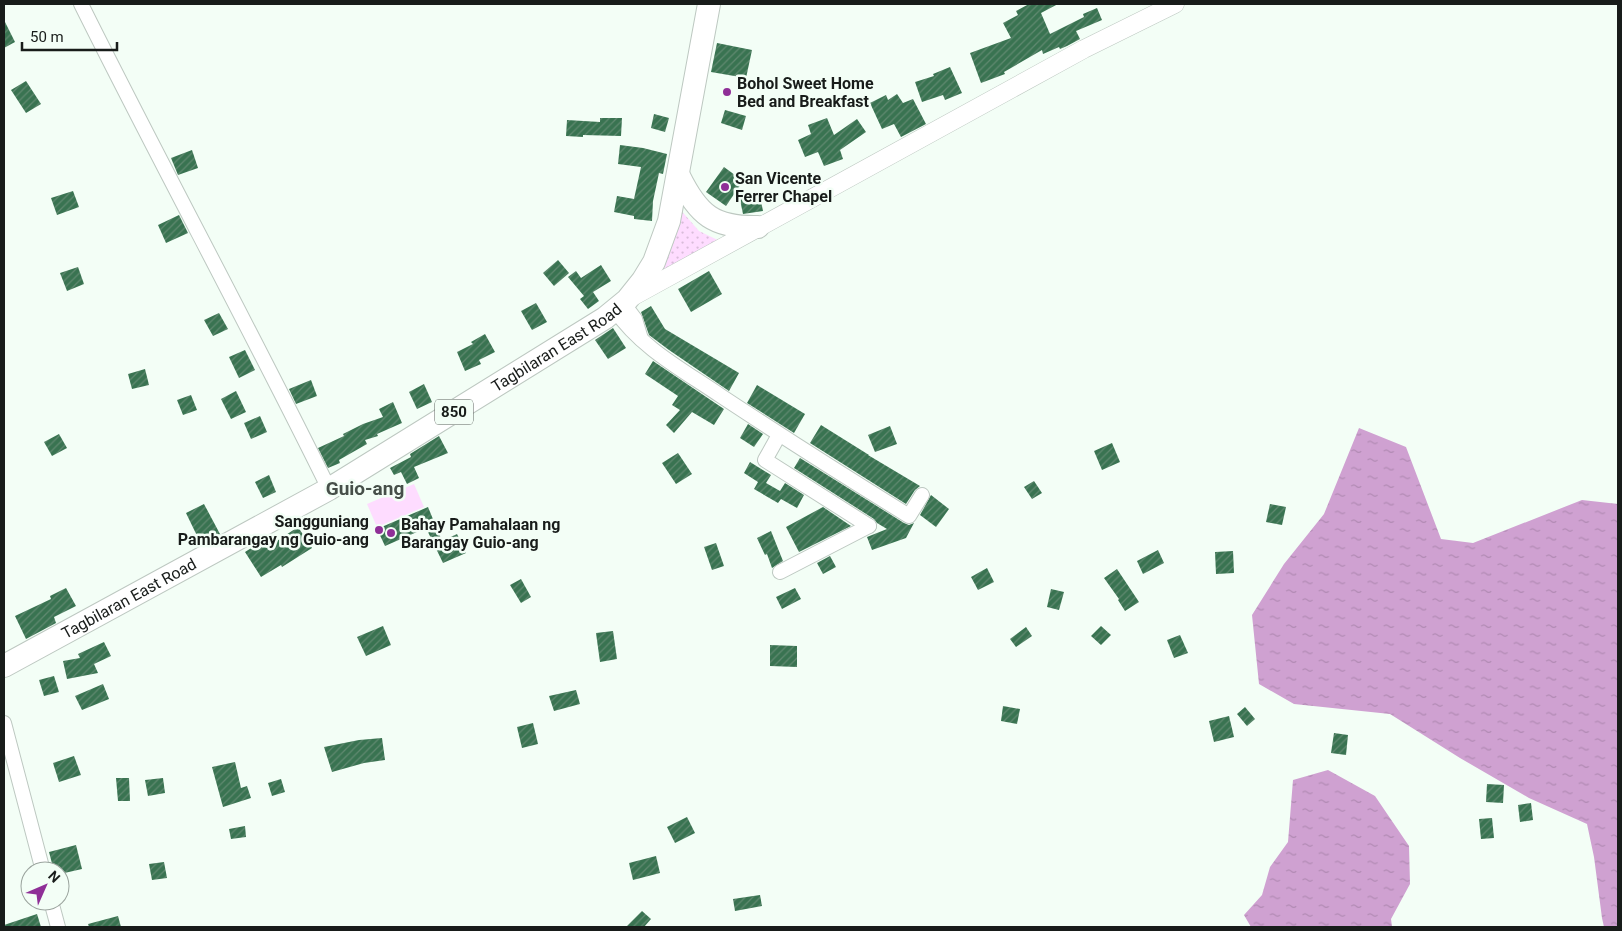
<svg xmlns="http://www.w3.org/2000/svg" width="1622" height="931" viewBox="0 0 1622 931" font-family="Roboto,sans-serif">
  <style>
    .grass { fill: url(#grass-dots) }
    .garden { fill: #fedcff }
    .water { fill: url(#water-ripples) }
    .building { fill: url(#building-hatch) }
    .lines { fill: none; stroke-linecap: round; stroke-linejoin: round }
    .minor-casing { stroke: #bdc8c1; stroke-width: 16 }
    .tertiary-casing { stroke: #bdc8c1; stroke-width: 19 }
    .primary-casing { stroke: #bdc8c1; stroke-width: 24 }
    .minor { stroke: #fff; stroke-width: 14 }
    .tertiary { stroke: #fff; stroke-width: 18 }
    .primary { stroke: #fff; stroke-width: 22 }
    .poi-dot { fill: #8f2f97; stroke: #f3fef6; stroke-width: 2 }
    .labels { text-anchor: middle; stroke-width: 5; stroke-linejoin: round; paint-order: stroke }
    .shield { fill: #f3fef6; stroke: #5a605c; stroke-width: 1 }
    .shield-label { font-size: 15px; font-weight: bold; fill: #181c1a }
    .poi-label { font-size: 16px; font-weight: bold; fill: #181c1a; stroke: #f3fef6; text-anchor: start }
    .street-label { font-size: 16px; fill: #181c1a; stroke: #f3fef6 }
    .quarter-label { font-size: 19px; font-weight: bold; fill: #464f49; stroke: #f3fef6 }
  </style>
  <defs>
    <pattern id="grass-dots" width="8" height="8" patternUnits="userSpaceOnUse" patternTransform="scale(1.25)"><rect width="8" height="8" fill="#fedcff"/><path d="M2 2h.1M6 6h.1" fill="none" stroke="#d9bcda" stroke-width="1.8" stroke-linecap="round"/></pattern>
    <pattern id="water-ripples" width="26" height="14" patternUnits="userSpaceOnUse" patternTransform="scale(1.25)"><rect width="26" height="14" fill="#cfa1d1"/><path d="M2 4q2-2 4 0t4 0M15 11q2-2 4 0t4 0" fill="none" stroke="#b18ab3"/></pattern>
    <pattern id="building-hatch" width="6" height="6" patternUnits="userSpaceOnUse" patternTransform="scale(1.25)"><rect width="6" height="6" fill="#397351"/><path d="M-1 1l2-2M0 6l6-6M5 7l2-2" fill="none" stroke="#608970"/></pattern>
  </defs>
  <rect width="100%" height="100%" fill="#f3fef6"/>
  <path class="grass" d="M678,207l21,24 25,12 -62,31z"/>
  <path class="garden" d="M414,484l10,23 -47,20 -10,-23z"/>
  <g class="water">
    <path d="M1359,428l47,19 35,92 32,4 109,-43 36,4v423h-14l-2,-9 -8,-61 -7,-33 -58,-26 -69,-40 -70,-44 -96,-10 -35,-20 -7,-69 32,-51 40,-50z"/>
    <path d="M1328,770l47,26 34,50 1,38 -19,35 1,8h-141l-7,-12 18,-20 8,-28 18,-25 5,-62z"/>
  </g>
  <g class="building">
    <path d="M1029,4h29l-17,9 9,21 34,-17 -1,-3 14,-6 5,12 -26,11 4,8 -13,7 -7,3 -1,-2 -16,7 -1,-4 -38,22 1,2 -24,9 -11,-30 41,-15 -8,-15 15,-8 -2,-4z"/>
    <path d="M4,20l11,22 -11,6z"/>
    <path d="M717,43l35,7 -6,28 -35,-6z"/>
    <path d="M950,67l12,26 -17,7 -2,-5 -21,7 -7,-20 19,-6 -1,-2z"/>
    <path d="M26,81l15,23 -15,9 -15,-23z"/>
    <path d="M897,94l6,9 10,-4 13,25 -25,13 -7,-13 -12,5 -12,-26 16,-8 2,5z"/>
    <path d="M725,110l21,6 -4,14 -21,-7z"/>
    <path d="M654,114l15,4 -4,14 -14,-4z"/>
    <path d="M600,118h22l-1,18 -38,-1v2l-17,-1 1,-16 33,2z"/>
    <path d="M827,118l7,17 23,-16 9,13 -26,18 3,9 -19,7 -6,-14 -13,5 -7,-17 13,-6 -3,-9z"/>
    <path d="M620,145l23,3 24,6 -4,20 -4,-1 -6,28 -1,20 -18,-2v-3l-20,-4 3,-16 17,3 7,-32 -23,-3z"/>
    <path d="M192,150l6,18 -20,7 -7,-17z"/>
    <path d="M724,167l19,14 -17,25 -20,-14z"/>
    <path d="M73,191l6,16 -22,8 -6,-17z"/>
    <path d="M759,191l4,20 -20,3 -4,-19z"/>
    <path d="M179,215l9,18 -22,10 -8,-18z"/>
    <path d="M558,260l11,13 -15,13 -11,-13z"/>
    <path d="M601,265l10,16 -18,11 6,9 -11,8 -8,-10 4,-3 -16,-19 8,-6 5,7z"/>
    <path d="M78,267l6,17 -17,7 -7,-18z"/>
    <path d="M709,271l13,23 -31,18 -13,-23z"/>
    <path d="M536,303l11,19 -15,8 -11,-19z"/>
    <path d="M651,306l14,23 74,44 -10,18 -60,-41 -20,-15 -8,-23z"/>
    <path d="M219,313l9,16 -15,7 -9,-16z"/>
    <path d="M613,328l13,20 -18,11 -13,-19z"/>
    <path d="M485,334l10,18 -16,8 2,4 -16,7 -8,-19 16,-8 -2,-2z"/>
    <path d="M245,350l10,20 -16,8 -10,-21z"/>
    <path d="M653,361l71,48 -10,16 -22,-13 -18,21 -8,-8 14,-15 -8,-5 6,-9 -33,-22z"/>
    <path d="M145,369l4,16 -17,4 -4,-15z"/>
    <path d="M311,380l6,16 -21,8 -7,-15z"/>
    <path d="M424,384l8,18 -15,7 -8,-17z"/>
    <path d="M757,385l48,29 -11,19 -47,-30z"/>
    <path d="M236,391l10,21 -15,7 -10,-20z"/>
    <path d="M191,395l6,15 -14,5 -6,-15z"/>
    <path d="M393,402l9,21 -25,11 1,2 -13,4 2,4 -28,16 1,3 -12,5 -10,-20 26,-12 -1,-2 20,-10 20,-7 -4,-8z"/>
    <path d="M260,416l7,16 -16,7 -7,-16z"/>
    <path d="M748,424l15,10 -9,13 -14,-9z"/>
    <path d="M821,425l48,30h-1l52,31 -5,4 -9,14 -96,-61z"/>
    <path d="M890,426l7,18 -22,8 -7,-17z"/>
    <path d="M59,434l8,14 -15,8 -8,-14z"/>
    <path d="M439,436l9,17 -34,14 5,11 -12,6 -6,-12 -7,3 -4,-7 21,-11 -1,-3z"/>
    <path d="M1112,443l8,19 -18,8 -8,-19z"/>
    <path d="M678,453l14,21 -16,10 -14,-21z"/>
    <path d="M800,458l104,65 5,2 5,-2 -8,15 -34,12 -5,-13 20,-8 -10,-6 -3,-4 -80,-51z"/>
    <path d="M750,462l21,13 -5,8 14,8 5,-8 19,12 -7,13 -16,-9 -3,4 -24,-14 4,-7 -14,-9z"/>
    <path d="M269,475l7,17 -13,6 -8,-16z"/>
    <path d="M1034,481l8,12 -10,6 -8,-12z"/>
    <path d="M931,495l18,14 -13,18 -16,-12z"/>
    <path d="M204,504l16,30 -19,10 -15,-31z"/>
    <path d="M1270,504l16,3 -4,18 -16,-3z"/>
    <path d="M428,507l14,34 15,-7 9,19 -23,10 -17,-35 -41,18 -8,-17z"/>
    <path d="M823,507l28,19 -52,26 -13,-25z"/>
    <path d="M298,527l14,21 -30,19 -1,-2 -20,12 -16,-25 17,-11 4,7z"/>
    <path d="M771,531l12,30 -11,7 -5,-14 -2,1 -8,-17z"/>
    <path d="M716,543l8,23 -12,4 -8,-23z"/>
    <path d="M1158,550l6,13 -21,11 -6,-13z"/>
    <path d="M1233,551l1,22 -18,1 -1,-22z"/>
    <path d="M830,556l6,11 -13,7 -6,-11z"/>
    <path d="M987,568l7,14 -16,8 -7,-13z"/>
    <path d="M1117,569l22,33 -14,9 -7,-11 1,-1 -15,-21z"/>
    <path d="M521,579l10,18 -10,6 -11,-18z"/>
    <path d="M66,588l10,18 -22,11 2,6 -30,16 -11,-23 36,-17 -1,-3z"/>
    <path d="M795,588l6,11 -19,10 -6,-12z"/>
    <path d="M1051,589l13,3 -5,18 -12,-3z"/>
    <path d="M383,626l8,19 -25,11 -9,-19z"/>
    <path d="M1101,626l10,9 -10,10 -10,-9z"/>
    <path d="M1026,627l6,9 -16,11 -6,-8z"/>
    <path d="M613,631l4,28 -17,3 -4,-29z"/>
    <path d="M1180,635l8,18 -14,5 -7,-18z"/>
    <path d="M104,642l7,14 -17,8 4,9 -31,6 -4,-18 17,-3 -2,-4z"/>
    <path d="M770,645l27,1v21l-27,-1z"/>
    <path d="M54,676l5,16 -15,4 -5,-16z"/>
    <path d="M103,684l6,15 -27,11 -7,-14z"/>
    <path d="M576,690l4,14 -26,7 -5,-15z"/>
    <path d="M1003,706l17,3 -3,15 -16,-3z"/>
    <path d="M1245,707l10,12 -8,7 -10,-12z"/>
    <path d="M1229,716l5,21 -20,5 -5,-21z"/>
    <path d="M533,723l5,21 -16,4 -5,-21z"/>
    <path d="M1334,733l14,2 -2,20 -15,-2z"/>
    <path d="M382,738l3,22 -21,3 -32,9 -8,-25 35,-7z"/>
    <path d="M74,756l7,19 -22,7 -6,-19z"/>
    <path d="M235,762l6,26 6,-2 4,12 -28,9 -11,-40z"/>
    <path d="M116,778h13l1,23h-12z"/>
    <path d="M163,778l2,15 -17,3 -3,-16z"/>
    <path d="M281,779l4,13 -13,4 -4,-13z"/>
    <path d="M1487,784l17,1 -1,18 -17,-1z"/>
    <path d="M1531,803l2,17 -13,2 -2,-17z"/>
    <path d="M687,817l8,16 -20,10 -8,-16z"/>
    <path d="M1492,818l2,20 -13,1 -2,-20z"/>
    <path d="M245,826l1,11 -15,2 -2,-10z"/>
    <path d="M76,845l6,24 -22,5v-3h-6l-5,-19z"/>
    <path d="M656,856l4,17 -27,7 -4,-17z"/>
    <path d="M164,862l3,16 -15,2 -3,-16z"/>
    <path d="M760,895l2,11 -27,5 -2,-12z"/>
    <path d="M642,911l9,8 -7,8h-18z"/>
    <path d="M37,914l4,13h-37v-2z"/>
    <path d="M118,916l3,11h-32l-1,-3z"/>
  </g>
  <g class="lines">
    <g class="minor-casing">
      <g id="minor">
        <path d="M81,4c81,163 168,322 248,485"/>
        <path d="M623,303l12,16 6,20"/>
        <path d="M615,310c26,38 68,60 106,86 62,41 125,81 188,120l13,-21"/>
        <path d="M779,435l-14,25 104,66"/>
        <path d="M780,572l89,-46"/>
        <path d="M4,723l39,148"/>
        <path d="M51,901l7,26"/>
      </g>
    </g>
    <g class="tertiary-casing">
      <path id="tertiary" d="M632,297l452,-248 91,-45"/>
    </g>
    <g class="primary-casing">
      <g id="primary">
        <path d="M679,176c19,39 35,52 79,51"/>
        <path id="s1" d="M4,666l325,-177 276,-171 22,-18 16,-20 11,-18 15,-41 40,-217"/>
      </g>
    </g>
    <use href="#minor" class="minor"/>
    <use href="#tertiary" class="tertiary"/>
    <use href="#primary" class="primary"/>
  </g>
  <g class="poi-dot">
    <circle cx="727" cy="92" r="5"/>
    <circle cx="725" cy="187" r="5"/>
    <circle cx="379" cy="530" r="5"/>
    <circle cx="391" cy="533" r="5"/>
  </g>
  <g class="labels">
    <rect class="shield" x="435" y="399.5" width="38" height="25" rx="4"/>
    <g class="shield-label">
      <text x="454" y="417">850</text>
    </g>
    <g class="poi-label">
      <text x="737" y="89">Bohol Sweet Home<tspan x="737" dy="18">Bed and Breakfast</tspan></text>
      <text x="735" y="184">San Vicente<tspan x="735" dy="18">Ferrer Chapel</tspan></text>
      <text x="369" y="527" text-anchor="end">Sangguniang<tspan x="369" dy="18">Pambarangay ng Guio-ang</tspan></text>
      <text x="401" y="530">Bahay Pamahalaan ng<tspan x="401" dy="18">Barangay Guio-ang</tspan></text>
    </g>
    <g class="street-label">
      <text dy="6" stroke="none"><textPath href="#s1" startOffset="638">Tagbilaran East Road</textPath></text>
      <text dy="6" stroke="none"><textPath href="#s1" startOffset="142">Tagbilaran East Road</textPath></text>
    </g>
    <g class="quarter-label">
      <text x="365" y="495">Guio-ang</text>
    </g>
  </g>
  <rect width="1622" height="931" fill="none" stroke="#181c1a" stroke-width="10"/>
  <g transform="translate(45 886) rotate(45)"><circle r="24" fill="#f3fef6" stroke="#9ba49e"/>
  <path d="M0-4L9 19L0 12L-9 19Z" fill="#8f2f97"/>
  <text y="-8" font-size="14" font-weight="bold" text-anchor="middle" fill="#181c1a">N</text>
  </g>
  <path d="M22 42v8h95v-8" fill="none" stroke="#181c1a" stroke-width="2.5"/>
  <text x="30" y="42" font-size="15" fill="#181c1a" stroke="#f3fef6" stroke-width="4" paint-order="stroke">50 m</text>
</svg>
